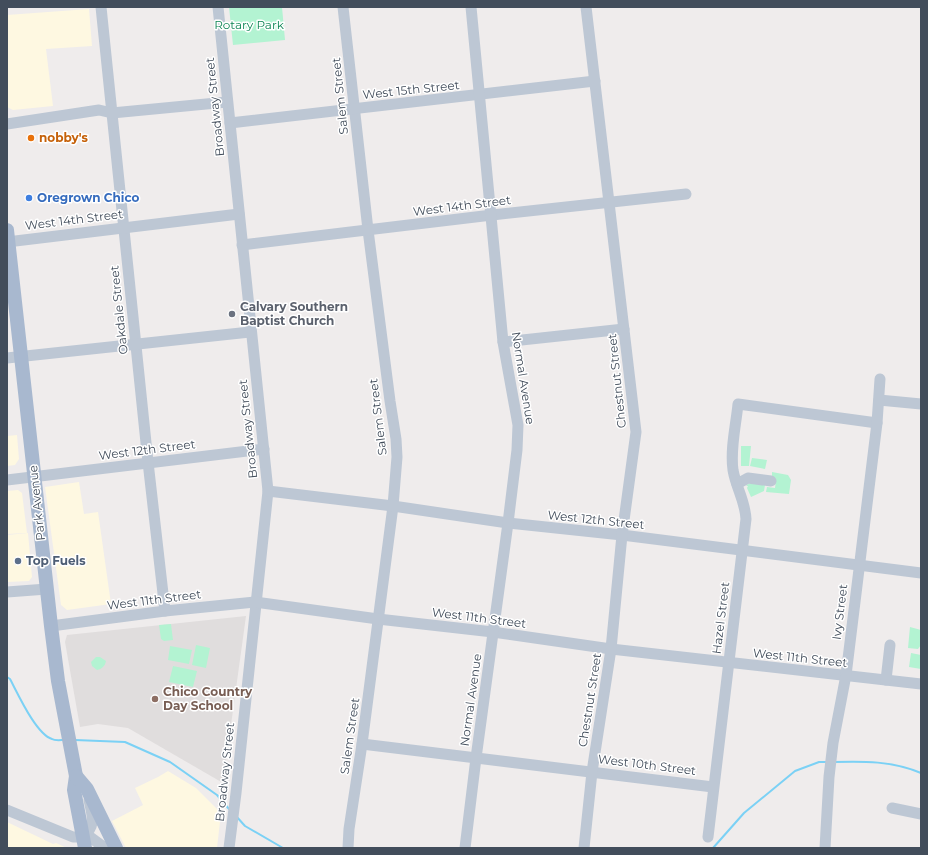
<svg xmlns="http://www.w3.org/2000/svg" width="928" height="855" viewBox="0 0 928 855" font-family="Montserrat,sans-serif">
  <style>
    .commercial { fill: #fef8e1 }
    .education { fill: #e0dddd }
    .green { fill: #b3f3d2 }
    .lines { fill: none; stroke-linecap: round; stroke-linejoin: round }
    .stream { stroke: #7bd1f5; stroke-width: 2 }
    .minor { stroke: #bdc7d4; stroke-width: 11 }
    .major { stroke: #a8b8cf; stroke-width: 14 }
    .food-dot { fill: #e8710a; stroke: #fff; stroke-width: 1.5 }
    .shop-dot { fill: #3f7fe0; stroke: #fff; stroke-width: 1.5 }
    .worship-dot { fill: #6b7280; stroke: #fff; stroke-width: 1.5 }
    .service-dot { fill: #5c6f8a; stroke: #fff; stroke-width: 1.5 }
    .education-dot { fill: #8d6e63; stroke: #fff; stroke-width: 1.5 }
    .labels { text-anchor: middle; stroke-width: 3; stroke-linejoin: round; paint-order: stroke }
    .park-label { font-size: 12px; fill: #0c8453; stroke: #fff }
    .street-label { font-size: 12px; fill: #424d5b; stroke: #fff }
    .food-label { font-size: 12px; font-weight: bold; fill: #c56008; stroke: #fff; text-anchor: start }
    .shop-label { font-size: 12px; font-weight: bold; fill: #366cbe; stroke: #fff; text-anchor: start }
    .worship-label { font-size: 12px; font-weight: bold; fill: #5b616d; stroke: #fff; text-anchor: start }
    .service-label { font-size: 12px; font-weight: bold; fill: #4e5e75; stroke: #fff; text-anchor: start }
    .education-label { font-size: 12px; font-weight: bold; fill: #785e54; stroke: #fff; text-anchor: start }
  </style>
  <rect width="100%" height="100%" fill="#efecec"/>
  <g class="commercial">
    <path d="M89,9l3,37 -46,3 7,57 -40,4 -6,-3v-92z"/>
    <path d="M17,435l2,24 -4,6 -8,1v-30z"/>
    <path d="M79,482l5,32 14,-2 13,92 -44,6 -6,-5 -16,-118z"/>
    <path d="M18,490l4,3 5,40 -20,1v-43z"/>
    <path d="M28,533l4,44 -3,4 -22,1v-47z"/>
    <path d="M168,771l28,17 25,25 -4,35h-91l-14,-27 31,-16 -8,-17 23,-11z"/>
    <path d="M7,822l46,22 3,-1 11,5h-60z"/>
  </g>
  <path class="education" d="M246,616l-23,167 -95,-55 -30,-4 -18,3 -15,-85 2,-7z"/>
  <g class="green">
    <path d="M229,7h53l3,33 -52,5z"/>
    <path d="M741,446h10l-2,20h-8z"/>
    <path d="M752,458l15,2 -2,9 -15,-3z"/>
    <path d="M772,472l16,3 3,5 -2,14 -23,-2 1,-5 8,1 1,-8 -4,-3z"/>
    <path d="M751,483l14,2 -1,6 -13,6 -4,-9 1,-2h-1l-1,-1z"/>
    <path d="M171,624l2,16 -9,1 -3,-2 -2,-14z"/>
    <path d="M910,627l11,3v15l-3,4 -10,-1z"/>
    <path d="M196,645l14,3 -4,20 -14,-3z"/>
    <path d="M170,646l22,4 -3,14 -21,-4z"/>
    <path d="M911,653l10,2v14l-12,-2z"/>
    <path d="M96,657h4l6,4c-1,5 -4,8 -9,9l-5,-4 -1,-4z"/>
    <path d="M173,666l24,5 -4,16 -24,-5z"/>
  </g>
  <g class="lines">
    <g class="stream">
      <path d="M7,677l3,2c8,15 26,55 42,60 3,2 9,1 12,1"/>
      <path d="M75,740l50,2 45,20 47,33 12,14"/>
      <path d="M834,762c30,-1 58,-1 87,11"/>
      <path d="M236,816l9,10 38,22"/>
      <path d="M713,848l31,-35 51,-42 24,-9h8"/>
    </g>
    <g class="minor">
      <path d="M101,7l47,455 17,149"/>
      <path d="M218,7l50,484 -32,302 -7,55"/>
      <path d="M343,7l25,223 22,171 6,38 1,18 -4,49 -31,238 -13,85 -1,19"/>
      <path d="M230,123l365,-42"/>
      <path d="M7,124l92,-14 13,3 115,-11"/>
      <path d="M7,242l232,-28"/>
      <path d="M242,245l250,-30 194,-21"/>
      <path d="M503,342l121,-13"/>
      <path d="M7,358l243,-26"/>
      <path d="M879,400l42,4"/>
      <path d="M7,480l257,-31"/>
      <path d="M737,484l11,-6 23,3"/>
      <path d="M268,491l125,15 115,17 114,12 299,38"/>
      <path d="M7,592l40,-3"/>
      <path d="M51,626l114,-15 90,-9 123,17 115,13 118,17 310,35"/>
      <path d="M886,680l4,-35"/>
      <path d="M362,744l351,43"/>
      <path d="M892,808l29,6"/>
      <path d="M7,810l66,27h17l15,11"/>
      <path d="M83,837c14,-12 9,-22 6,-37"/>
      <path d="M708,837l38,-318c-1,-19 -10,-31 -13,-49 -3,-21 3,-45 5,-66l139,19"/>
      <path d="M465,848l11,-90 32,-235 9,-73 1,-25 -15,-83 -32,-335"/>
      <path d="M584,848l8,-76 19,-123 11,-114 14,-103 -50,-425"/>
      <path d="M825,848l4,-71 4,-34 13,-68 31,-252 3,-44"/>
    </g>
    <g class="major">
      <path d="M7,230l44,396 7,55 18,95 -2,14 11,58"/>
      <path d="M76,776l11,13 29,59"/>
    </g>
  </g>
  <circle class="food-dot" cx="31" cy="138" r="4"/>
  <circle class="shop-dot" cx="29" cy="198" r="4"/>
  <circle class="worship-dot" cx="232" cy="314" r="4"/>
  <circle class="service-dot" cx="18" cy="561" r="4"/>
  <circle class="education-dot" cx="155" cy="699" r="4"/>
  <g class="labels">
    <g class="park-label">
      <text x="249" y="29">Rotary Park</text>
    </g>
    <g class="street-label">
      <text transform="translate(411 90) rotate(-6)" y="4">West 15th Street</text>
      <text transform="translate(340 96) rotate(-96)" y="4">Salem Street</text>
      <text transform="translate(215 107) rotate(-96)" y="4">Broadway Street</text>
      <text transform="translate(462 206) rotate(-7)" y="4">West 14th Street</text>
      <text transform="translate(74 220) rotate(-7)" y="4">West 14th Street</text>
      <text transform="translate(119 310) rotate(-96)" y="4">Oakdale Street</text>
      <text transform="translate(523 378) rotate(81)" y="4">Normal Avenue</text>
      <text transform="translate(617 381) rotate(-96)" y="4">Chestnut Street</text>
      <text transform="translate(378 417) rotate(-97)" y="4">Salem Street</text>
      <text transform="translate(248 429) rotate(-96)" y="4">Broadway Street</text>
      <text transform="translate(147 450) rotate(-7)" y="4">West 12th Street</text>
      <text transform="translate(37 503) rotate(-96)" y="4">Park Avenue</text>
      <text transform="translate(596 520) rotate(6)" y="4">West 12th Street</text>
      <text transform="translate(154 600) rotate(-7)" y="4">West 11th Street</text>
      <text transform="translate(840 612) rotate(-83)" y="4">Ivy Street</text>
      <text transform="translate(479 618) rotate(7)" y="4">West 11th Street</text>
      <text transform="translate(721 618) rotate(-83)" y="4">Hazel Street</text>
      <text transform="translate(800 658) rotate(6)" y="4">West 11th Street</text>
      <text transform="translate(471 700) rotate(-82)" y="4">Normal Avenue</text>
      <text transform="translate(590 700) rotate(-81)" y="4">Chestnut Street</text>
      <text transform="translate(350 736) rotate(-82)" y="4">Salem Street</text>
      <text transform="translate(647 765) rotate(7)" y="4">West 10th Street</text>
      <text transform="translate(225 772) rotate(-84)" y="4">Broadway Street</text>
    </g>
    <g class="food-label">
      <text x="39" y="142">nobby's</text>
    </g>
    <g class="shop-label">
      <text x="37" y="202">Oregrown Chico</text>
    </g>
    <g class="worship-label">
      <text x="240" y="311">Calvary Southern<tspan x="240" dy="14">Baptist Church</tspan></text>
    </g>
    <g class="service-label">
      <text x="26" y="565">Top Fuels</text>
    </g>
    <g class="education-label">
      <text x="163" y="696">Chico Country<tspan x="163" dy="14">Day School</tspan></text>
    </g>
  </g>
  <rect width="928" height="855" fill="none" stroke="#424d5b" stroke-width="16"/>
</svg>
